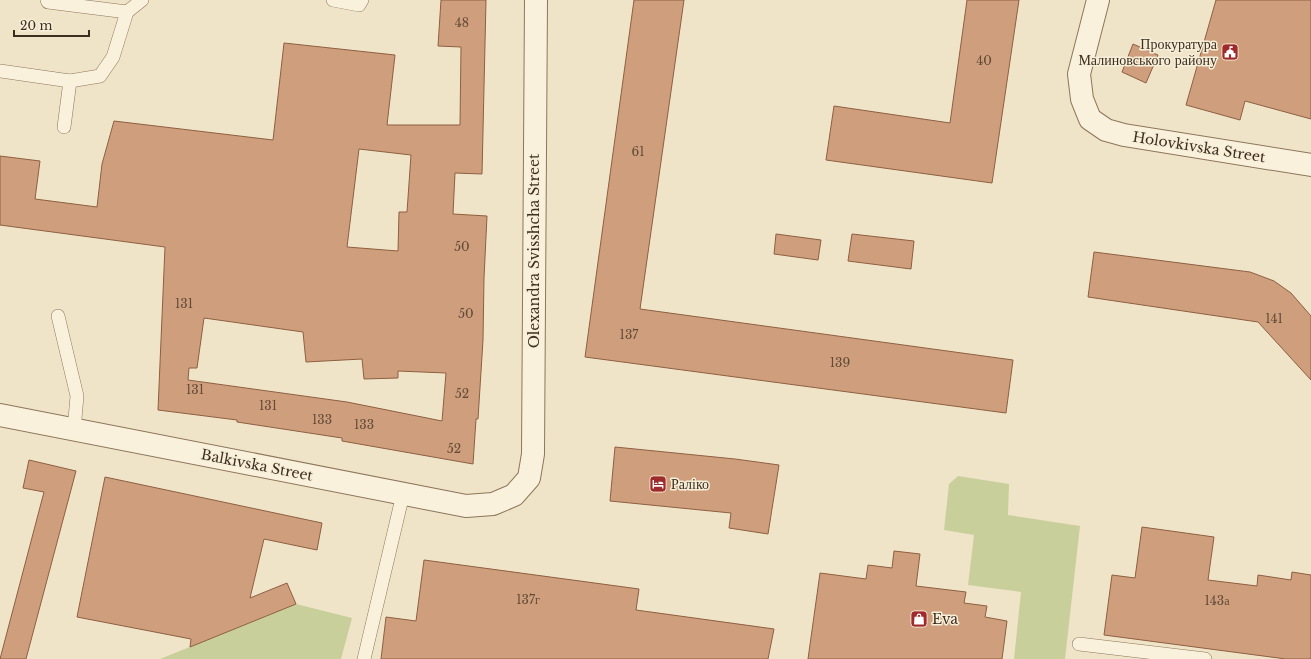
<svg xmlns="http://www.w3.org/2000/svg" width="1311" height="659" viewBox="0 0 1311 659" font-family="'Libre Baskerville',serif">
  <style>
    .green { fill: #c9cf9b }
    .building { fill: #cf9f7d; stroke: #8d5f41; fill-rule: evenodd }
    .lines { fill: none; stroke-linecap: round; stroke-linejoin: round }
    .service-casing { stroke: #8d765c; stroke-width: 14 }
    .minor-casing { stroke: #8d765c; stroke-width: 24 }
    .service { stroke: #faf1dc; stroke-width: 13 }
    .minor { stroke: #faf1dc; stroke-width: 22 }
    .labels { text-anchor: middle; stroke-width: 3; stroke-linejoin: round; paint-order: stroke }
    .number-label { font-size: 12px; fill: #624a37 }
    .poi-label { font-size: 14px; fill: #3d2e20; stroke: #f7eed8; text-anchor: start }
    .street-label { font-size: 14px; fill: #3d2e20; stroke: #f7eed8 }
  </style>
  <rect width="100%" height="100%" fill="#f0e4c8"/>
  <g class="green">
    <path d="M958,476l51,8 -1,31 72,11 -15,133h-51l7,-67 -53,-7 6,-50 -30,-5 5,-46z"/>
    <path d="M296,604l56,14 -11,41h-181z"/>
  </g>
  <g class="building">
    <path d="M441,0h45l-4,174 -27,-1 -2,41 34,2 -3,62 -1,62 -5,79h-2l-3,45 -131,-23v-3l-105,-16v-2l-79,-10 7,-163 -165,-22v-69l40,5 -5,38 62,8 5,-43 12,-43 159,19 11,-97 111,12 -8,70h73l1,-78 -23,-1zM359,149l52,6 -4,57h-8l-1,39 -51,-4zM204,318l99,14 3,30 56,-3 2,20 34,-1v-7l48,2 -4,48 -95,-19 -159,-22 1,-12h8z"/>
    <path d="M634,0h50l-44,309 373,51 -7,53 -421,-56z"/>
    <path d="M967,0h52l-27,183 -166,-23 8,-54 116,17z"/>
    <path d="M1216,0h95v119l-66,-18 -5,19 -54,-15z"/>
    <path d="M1133,44l25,11 -12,28 -24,-11z"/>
    <path d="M776,234l45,6 -3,20 -44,-6z"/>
    <path d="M852,234l62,7 -3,28 -63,-8z"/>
    <path d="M1094,252l156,20 24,9 17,12 20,23v64l-53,-58 -170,-25z"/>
    <path d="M615,447l120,12 44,6 -11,69 -39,-6 2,-15 -121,-12z"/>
    <path d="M29,460l47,11 -50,188h-26l44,-167 -21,-4z"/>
    <path d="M105,477l217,46 -5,27 -53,-11 -14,59 37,-15 9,21 -106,43 1,-8 -114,-22z"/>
    <path d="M1142,527l72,10 -6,43 49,6 1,-11 33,5 1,-8 19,3v84h-25l-182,-24 8,-60 23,3z"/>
    <path d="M894,551l26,3 -4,32 50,6 -2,11 23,3 -2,11 22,4 -5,38h-194l12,-86 46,6 2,-14 24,3z"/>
    <path d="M424,560l215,29 -3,21 138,19 -6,30h-387l5,-42 30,4z"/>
  </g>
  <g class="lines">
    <g class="service-casing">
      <g id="service">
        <path d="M47,0l1,2 79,10 15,-12"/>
        <path d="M333,0l26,5 3,-5"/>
        <path d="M0,71l70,10 30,-5 13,-19 14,-45"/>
        <path d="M64,127l6,-46"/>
        <path d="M58,316l19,80 -3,34"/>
        <path d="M1079,644l126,15"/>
        <path d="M364,659l39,-165"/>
      </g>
    </g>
    <g class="minor-casing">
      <g id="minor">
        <path d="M1098,0l-19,74 3,25 8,20 16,11 18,5 187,30"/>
        <path d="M0,415l466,91 27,-2 21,-9 15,-17 4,-24 3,-454"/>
      </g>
    </g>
    <use href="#service" class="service"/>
    <use href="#minor" class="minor"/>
  </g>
  <defs>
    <g id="civic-square" transform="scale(0.9)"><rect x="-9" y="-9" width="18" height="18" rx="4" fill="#9e2a2b" stroke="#f7eed8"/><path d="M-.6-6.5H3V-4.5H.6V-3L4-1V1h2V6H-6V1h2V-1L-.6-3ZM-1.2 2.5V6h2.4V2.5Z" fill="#fff"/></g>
    <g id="hotel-square" transform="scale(0.9)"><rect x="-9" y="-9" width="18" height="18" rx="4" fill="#9e2a2b" stroke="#f7eed8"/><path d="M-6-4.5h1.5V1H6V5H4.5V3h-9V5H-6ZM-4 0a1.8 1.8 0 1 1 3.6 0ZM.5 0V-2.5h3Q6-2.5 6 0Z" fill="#fff"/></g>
    <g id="shop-square" transform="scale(0.9)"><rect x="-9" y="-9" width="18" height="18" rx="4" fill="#9e2a2b" stroke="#f7eed8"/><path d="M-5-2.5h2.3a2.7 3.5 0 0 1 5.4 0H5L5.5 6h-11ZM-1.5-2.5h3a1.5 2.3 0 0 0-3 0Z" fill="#fff"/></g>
  </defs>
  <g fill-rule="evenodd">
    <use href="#civic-square" x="1230" y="52"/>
    <use href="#hotel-square" x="658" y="484"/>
    <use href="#shop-square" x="919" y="619"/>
  </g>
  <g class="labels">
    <g class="number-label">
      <text x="462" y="27">48</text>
      <text x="984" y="65">40</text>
      <text x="638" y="156">61</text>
      <text x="462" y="251">50</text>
      <text x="184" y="308">131</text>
      <text x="466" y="318">50</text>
      <text x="1274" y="323">141</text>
      <text x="629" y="339">137</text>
      <text x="840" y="367">139</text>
      <text x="195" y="394">131</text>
      <text x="462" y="398">52</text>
      <text x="268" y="410">131</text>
      <text x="322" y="424">133</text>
      <text x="364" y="429">133</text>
      <text x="454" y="453">52</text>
      <text x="528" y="604">137г</text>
      <text x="1217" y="605">143а</text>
    </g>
    <g class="poi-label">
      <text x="1217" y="49" text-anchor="end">Прокуратура<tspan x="1217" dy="16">Малиновського району</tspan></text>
      <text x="671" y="489">Раліко</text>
      <text x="932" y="624">Eva</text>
    </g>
    <g class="street-label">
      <text transform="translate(1199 147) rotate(9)" y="5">Holovkivska Street</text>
      <text transform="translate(534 251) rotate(-90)" y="5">Olexandra Svisshcha Street</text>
      <text transform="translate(257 465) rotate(11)" y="5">Balkivska Street</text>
    </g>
  </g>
  <path d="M14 30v6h75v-6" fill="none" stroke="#3d2e20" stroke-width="2"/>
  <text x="20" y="30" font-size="12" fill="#3d2e20" stroke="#f7eed8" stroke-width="3" paint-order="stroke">20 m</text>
</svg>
